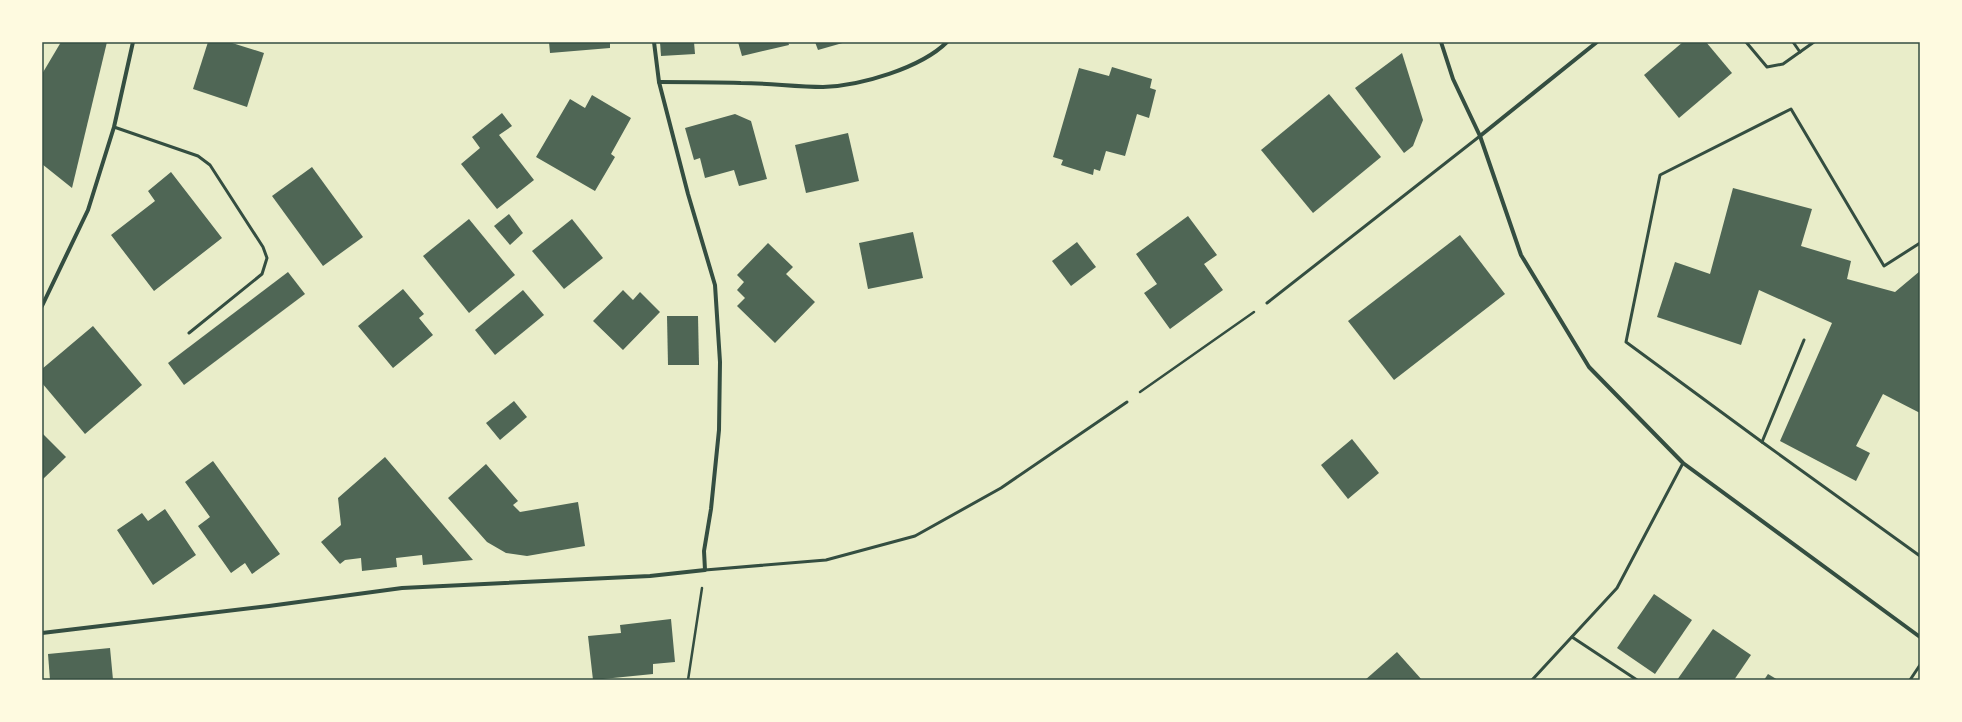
<svg xmlns="http://www.w3.org/2000/svg" width="1962" height="722" viewBox="0 0 1962 722" font-family="'Times New Roman',serif">
  <style>
    .building { fill: #4f6655 }
    .lines { fill: none; stroke-linecap: round; stroke-linejoin: round }
    .path { stroke: #344e41; stroke-width: 2.5 }
    .service { stroke: #344e41; stroke-width: 3 }
    .minor { stroke: #344e41; stroke-width: 4 }
    .neatline { fill: none; stroke: #344e41; stroke-width: 1.5 }
  </style>
  <rect width="100%" height="100%" fill="#e9edc9"/>
  <g class="building">
    <path d="M61,42h46l-35,146 -30,-24v-90z"/>
    <path d="M208,42h21l35,11 -17,54 -54,-18z"/>
    <path d="M549,42h61v6l-60,5z"/>
    <path d="M660,42h34l1,12 -34,2z"/>
    <path d="M738,42h50l1,3 -47,11z"/>
    <path d="M815,42h31l-28,8z"/>
    <path d="M1683,42h23l26,31 -53,45 -35,-43z"/>
    <path d="M1402,53l21,67 -10,26 -9,7 -49,-65z"/>
    <path d="M1112,67l40,12 -2,9 6,2 -7,28 -12,-4 -12,42 -19,-5 -6,20 -6,-2 -1,6 -32,-10 2,-5 -10,-3 26,-89 30,8z"/>
    <path d="M1329,94l52,63 -68,56 -52,-63z"/>
    <path d="M592,95l39,23 -20,36 4,3 -20,34 -59,-34 34,-58 15,9z"/>
    <path d="M502,113l10,13 -13,9 35,45 -37,29 -36,-45 19,-16 -8,-11z"/>
    <path d="M735,114l16,7 16,58 -28,7 -5,-16 -29,8 -5,-20 -6,2 -9,-32z"/>
    <path d="M848,133l11,48 -53,12 -11,-48z"/>
    <path d="M312,167l51,70 -40,29 -51,-70z"/>
    <path d="M171,172l51,66 -68,53 -43,-56 44,-34 -7,-10z"/>
    <path d="M1733,188l79,21 -11,37 50,15 -4,18 48,13 25,-21v142l-37,-19 -27,52 14,7 -14,28 -76,-40 52,-118 -73,-33 -18,55 -84,-28 18,-55 35,12z"/>
    <path d="M509,214l14,19 -13,12 -16,-19z"/>
    <path d="M1188,216l29,39 -13,9 19,26 -53,39 -26,-36 13,-9 -21,-30z"/>
    <path d="M469,219l46,56 -46,38 -46,-57z"/>
    <path d="M572,219l31,39 -39,31 -32,-38z"/>
    <path d="M913,232l10,46 -55,11 -9,-46z"/>
    <path d="M1460,235l45,59 -111,86 -46,-59z"/>
    <path d="M1077,242l19,25 -25,19 -19,-25z"/>
    <path d="M768,243l25,24 -7,7 29,28 -40,41 -38,-37 8,-8 -8,-8 7,-8 -7,-7z"/>
    <path d="M288,272l17,22 -121,91 -16,-22z"/>
    <path d="M403,289l21,25 -5,4 14,17 -40,33 -35,-42z"/>
    <path d="M523,290l21,25 -49,40 -20,-25z"/>
    <path d="M623,290l10,10 7,-8 20,20 -37,38 -30,-29z"/>
    <path d="M667,316h31l1,49h-31z"/>
    <path d="M93,326l49,59 -57,49 -43,-51v-14z"/>
    <path d="M514,401l13,16 -27,23 -14,-17z"/>
    <path d="M42,433l24,24 -24,23z"/>
    <path d="M1352,439l27,34 -31,26 -27,-34z"/>
    <path d="M385,457l88,103 -50,5 -1,-10 -26,3 1,9 -35,4 -1,-13 -16,2 -5,4 -19,-22 20,-17 -3,-27z"/>
    <path d="M213,461l67,93 -28,20 -7,-11 -14,10 -33,-47 12,-9 -25,-35z"/>
    <path d="M486,464l32,37 -5,4 7,7 58,-10 7,44 -58,10 -21,-3 -19,-11 -39,-44z"/>
    <path d="M165,509l31,46 -43,30 -36,-55 25,-17 6,8z"/>
    <path d="M1654,594l38,26 -37,54 -38,-26z"/>
    <path d="M671,619l4,43 -22,2v10l-60,6 -5,-44 33,-3 -1,-8z"/>
    <path d="M1713,629l38,26 -17,25h-57z"/>
    <path d="M110,648l3,32h-63l-2,-26z"/>
    <path d="M1397,652l25,28h-57z"/>
    <path d="M1768,674l10,6h-14z"/>
  </g>
  <g class="lines">
    <g class="path">
      <path d="M1140,392l114,-80"/>
      <path d="M688,680l14,-92"/>
    </g>
    <g class="service">
      <path d="M1746,42l21,25 16,-3 31,-22"/>
      <path d="M1793,42l7,10"/>
      <path d="M114,127l84,29 12,9 53,82 4,11 -5,16 -73,59"/>
      <path d="M1267,303l213,-167"/>
      <path d="M1804,340l-42,102 158,114"/>
      <path d="M1762,442l-136,-100 34,-167 131,-66 93,157 36,-23"/>
      <path d="M705,570l121,-10 89,-24 86,-48 126,-86"/>
      <path d="M1572,637l65,43"/>
      <path d="M1532,680l85,-92 66,-125"/>
      <path d="M1910,680l10,-15"/>
    </g>
    <g class="minor">
      <path d="M1441,42l12,37 27,57 41,119 68,112 94,96 237,174"/>
      <path d="M659,82c28,0 55,0 82,1 27,0 55,4 82,4 37,-1 98,-19 124,-45"/>
      <path d="M1480,136l117,-94"/>
      <path d="M42,306l46,-96 26,-83 19,-85"/>
      <path d="M42,633l227,-27 133,-18 248,-12 55,-6 -1,-19 7,-42 8,-79 1,-68 -5,-77 -27,-91 -29,-112 -5,-40"/>
    </g>
  </g>
  <rect width="1962" height="722" fill="none" stroke="#fefae0" stroke-width="86"/>
  <rect x="43" y="43" width="1876" height="636" class="neatline"/>
</svg>
